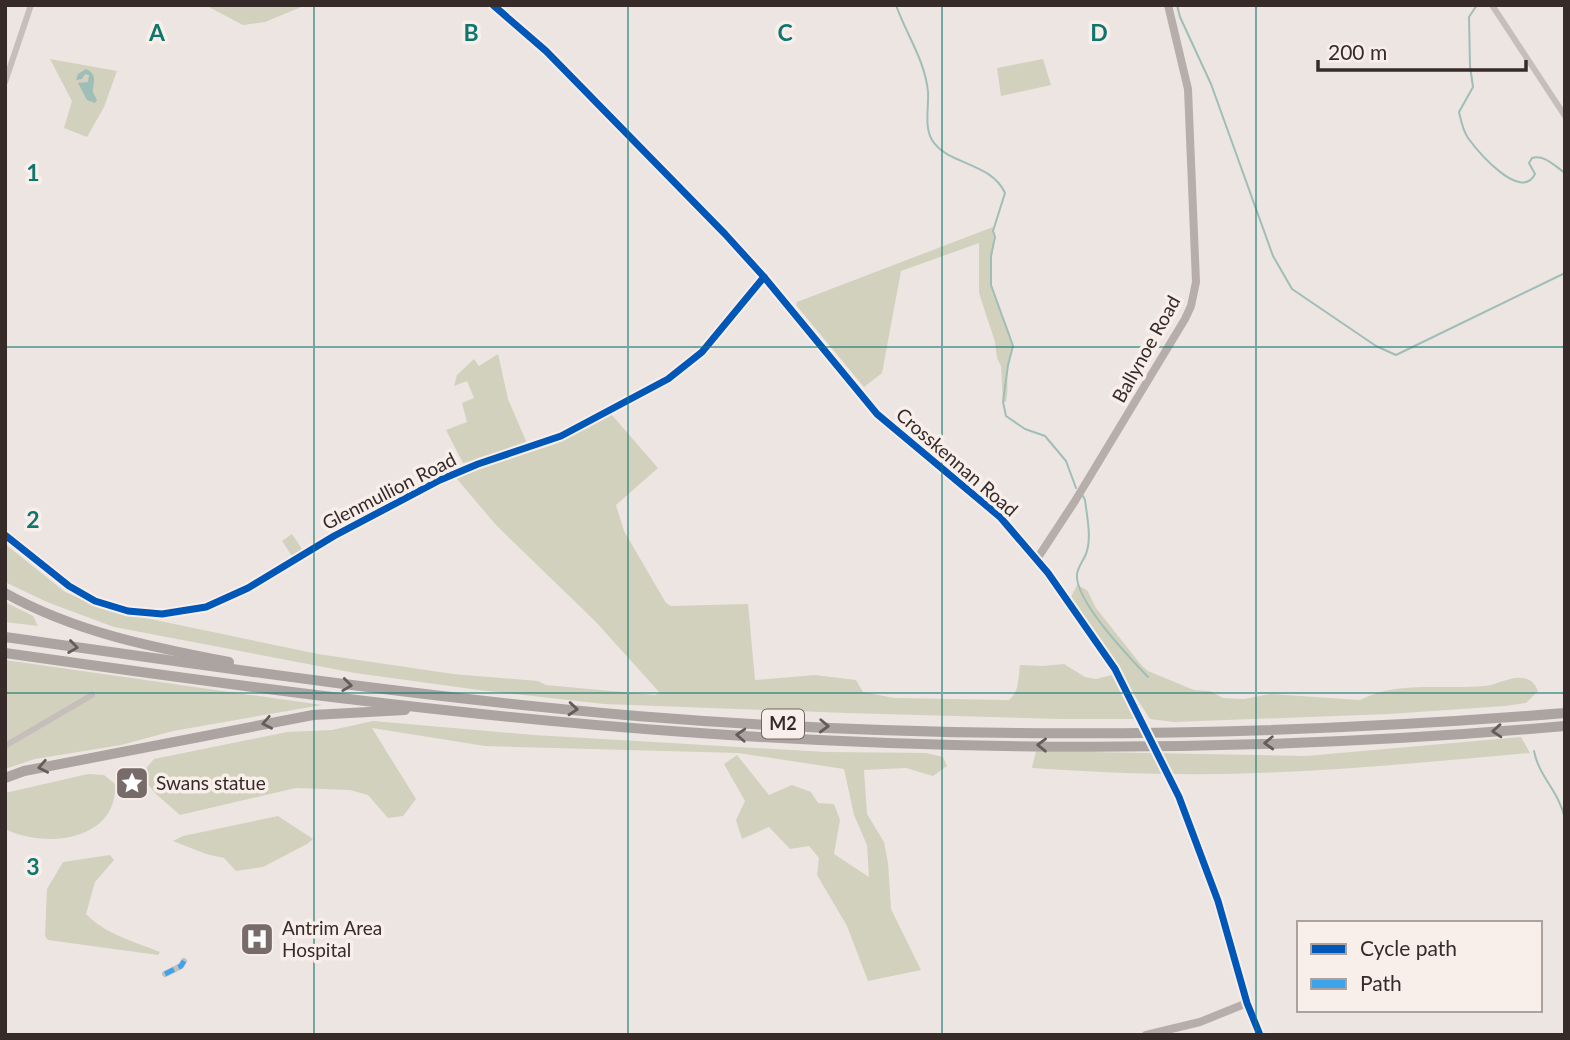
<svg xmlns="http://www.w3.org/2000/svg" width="1570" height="1040" viewBox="0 0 1570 1040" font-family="Lato,sans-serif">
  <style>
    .green { fill: #d2d1bd }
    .water { fill: #9fbeb8 }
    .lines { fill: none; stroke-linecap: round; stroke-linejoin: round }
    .stream { stroke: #9fbeb8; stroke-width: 2 }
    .street { stroke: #c6bebb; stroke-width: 6 }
    .secondary { stroke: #b7aeab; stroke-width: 8 }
    .highway { stroke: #aca4a1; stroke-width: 10 }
    .secondary-bridge { stroke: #b7aeab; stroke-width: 8 }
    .quiet { stroke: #3fa3eb; stroke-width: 5; stroke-dasharray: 10 5; stroke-linecap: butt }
    .cycleway-casing { stroke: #f9efea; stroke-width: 11 }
    .cycleway { stroke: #0057b8; stroke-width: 7 }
    .oneway { stroke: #665b59 }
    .grid { fill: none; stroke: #0f766e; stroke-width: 2; stroke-opacity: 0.55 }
    .labels { text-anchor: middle; stroke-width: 7; stroke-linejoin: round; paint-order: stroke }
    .shield { fill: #f9efea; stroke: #716663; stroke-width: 2 }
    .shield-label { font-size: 18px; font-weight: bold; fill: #372b29 }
    .street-label { font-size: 19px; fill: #372b29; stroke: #f9efea }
    .poi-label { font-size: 19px; fill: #372b29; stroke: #f9efea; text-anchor: start }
    .grid-label { font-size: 23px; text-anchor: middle; font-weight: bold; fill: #0f766e; stroke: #f9efea; stroke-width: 7; stroke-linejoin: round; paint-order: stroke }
  </style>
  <rect width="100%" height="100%" fill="#ede5e2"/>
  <g class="green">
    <path d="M205,5h101l-41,17 -22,3z"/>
    <path d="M50,59l67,12 -13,36 -17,30 -23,-9 8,-27z"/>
    <path d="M1043,59l8,26 -50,11 -4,-28z"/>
    <path d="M993,227c3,18 -4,36 -2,54 2,20 15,37 20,57 3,10 -1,16 -3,26 -2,12 1,25 -2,38h-3l-2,-36 -4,-8 -2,-16 -16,-49v-50l-78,28 -19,102 -18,14 -68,-82 1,-3z"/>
    <path d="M498,354l10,45 18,42 -1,4 -62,18 -17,-33 21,-8 -5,-19 12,-5 -7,-17 -13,5 3,-11 17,-16 5,7z"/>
    <path d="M611,414l47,54 -42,37 8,26 42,72 5,3 77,-2 7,76 60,-5 41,5 7,12 31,6 115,2c11,-9 9,-23 11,-35l23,1 21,-2 21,13 11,2 16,-4 23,44h-74l-214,-6 -243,-9 -125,-14 -124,-17 -241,-46 -67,-25 -42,-20v-38l60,48 42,18 211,44 135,20 85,7 8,4 109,10 5,-2 -64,-71 -100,-97 -39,-46 6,-6 89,-28z"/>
    <path d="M292,534l10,15 -10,7 -10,-15z"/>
    <path d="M1077,585l10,5 9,18 46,58 6,5 46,19 16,1 13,7 21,1 26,-5 90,6c37,-20 84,-10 124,-14 14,-1 29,-12 43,-7 6,2 9,7 11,12l-12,12 -21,3 -116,8 -215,8 -24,-3 -79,-122z"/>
    <path d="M5,602l28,14 5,10 -33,-4z"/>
    <path d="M5,660l317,45 -149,26 -52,14 -86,14 -30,10z"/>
    <path d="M373,721l161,14 292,17 100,1 17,4 4,9 -14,10 -27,-8 -42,2 3,44 17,28 4,21 3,46 30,61 -53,11 -21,-55 -30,-51 2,-17 -10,-12 -19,3 -21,-22 -27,12 -6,-19 9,-19 -21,-37 13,-9 32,40 23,-10 19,7 7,11 16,1 6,16 -6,34 35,23 -2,-32 -13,-30 -10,-46 -106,-16 -253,-7 -113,-18 44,71 -13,17 -15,2 -20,-23 -18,-5 -54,-2 -116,27 -24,-21 -10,-12 1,-15 7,-8 133,-27 45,-2z"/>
    <path d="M1521,737l9,16c-91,8 -182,17 -273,20 -75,3 -151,0 -225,-5l4,-17 270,5z"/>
    <path d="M88,774l16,1 11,9c3,57 -70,65 -110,45v-36z"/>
    <path d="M278,816l35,23 -6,5 -44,23 -27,4 -12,-13 -18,-4 -33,-13 10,-5z"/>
    <path d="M110,855l4,5 -19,22 -9,32c19,20 49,28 74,38l-2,3 -110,-15 -3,-4 2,-47 16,-27z"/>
  </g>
  <path class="water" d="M86,69c12,5 7,14 7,23l4,8 -2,3 -8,-3 -9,-17 10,-1 1,-7 -4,-1 -3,5 -6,1 2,-6z"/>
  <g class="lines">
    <g class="stream">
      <path d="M896,5c10,29 29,55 32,87 1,14 -4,35 4,48 15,25 59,22 73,53l-12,38 2,6 -4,19v29l22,61 -5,19 -5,37 3,14 19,13 20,7 21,25 10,27"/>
      <path d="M1177,5l3,12 31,67 62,172 19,33 84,57 20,9 169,-82"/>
      <path d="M1477,5l-8,12 1,49 3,21 -14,25c2,9 4,19 9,26 11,15 53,64 67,36l-6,-11 3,-5c12,-4 23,8 33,15"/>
      <path d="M1083,496l2,4c2,17 7,38 1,54 -3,7 -8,13 -9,20 -3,26 53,84 71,103"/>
      <path d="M1534,751c5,26 25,40 31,68"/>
    </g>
    <g class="street">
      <path d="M1492,5l73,111"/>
      <path d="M5,82l26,-77"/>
      <path d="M5,535l64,51 26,15 33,10 34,3 44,-7 42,-19 86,-52 106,-56 38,-16 83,-28 107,-57 34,-27 62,-75"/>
      <path d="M5,746l87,-51"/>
      <path d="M165,974l16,-8 3,-5"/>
    </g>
    <g class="secondary">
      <path d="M493,5l53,46 179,183 39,43 113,137 123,103 48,56 67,96 16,29"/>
      <path d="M1037,559l38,-58 110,-182 6,-13 5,-24 -8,-193 -20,-84"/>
      <path d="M1170,777c24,52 43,106 59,161 10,32 17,66 31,97"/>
      <path d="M1146,1035l54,-13 47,-19"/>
    </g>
    <g class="highway">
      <path d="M5,593c70,39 146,54 224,69"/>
      <path d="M5,637c210,30 421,61 632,79 308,25 620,22 928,-3"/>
      <path d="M5,653c226,32 452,63 680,79 292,21 588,20 880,-6"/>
      <path d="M5,778l19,-7 289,-56 92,-5"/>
    </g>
    <path class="secondary-bridge" d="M1131,698l39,79"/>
    <path class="quiet" d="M165,974l16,-8 3,-5"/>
    <g class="cycleway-casing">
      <g id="cycleway">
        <path d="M493,5l53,46 179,183 39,43 113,137 123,103 48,56 67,96 64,128 39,104 29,102 13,32"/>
        <path d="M5,535l64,51 26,15 33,10 34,3 44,-7 42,-19 86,-52 106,-56 38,-16 83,-28 107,-57 34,-27 62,-75"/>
      </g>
    </g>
    <use href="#cycleway" class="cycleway"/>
  </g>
  <defs><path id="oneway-chevron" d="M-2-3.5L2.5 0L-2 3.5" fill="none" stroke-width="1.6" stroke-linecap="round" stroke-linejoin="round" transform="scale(1.75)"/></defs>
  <g class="oneway">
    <use href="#oneway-chevron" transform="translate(73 647) rotate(8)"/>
    <use href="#oneway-chevron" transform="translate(347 685) rotate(7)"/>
    <use href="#oneway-chevron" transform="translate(573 709) rotate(5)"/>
    <use href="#oneway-chevron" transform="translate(267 723) rotate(169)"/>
    <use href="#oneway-chevron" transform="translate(824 726) rotate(2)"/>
    <use href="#oneway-chevron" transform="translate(1497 731) rotate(176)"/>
    <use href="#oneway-chevron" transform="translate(741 735) rotate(-177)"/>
    <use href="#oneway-chevron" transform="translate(1269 743) rotate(178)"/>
    <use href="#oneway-chevron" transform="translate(1042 745) rotate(-179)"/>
    <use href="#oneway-chevron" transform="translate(43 767) rotate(169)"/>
  </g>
  <path class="grid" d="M314,5v1030M628,5v1030M942,5v1030M1256,5v1030M5,347h1560M5,693h1560"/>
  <defs>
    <g id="sight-square" transform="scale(1.75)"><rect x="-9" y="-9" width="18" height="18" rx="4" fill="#776c6a" stroke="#f9efea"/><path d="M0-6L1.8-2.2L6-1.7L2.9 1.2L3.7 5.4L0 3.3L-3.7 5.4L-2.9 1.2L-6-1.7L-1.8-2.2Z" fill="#fff"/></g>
    <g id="hospital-square" transform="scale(1.75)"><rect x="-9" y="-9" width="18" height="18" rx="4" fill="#776c6a" stroke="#f9efea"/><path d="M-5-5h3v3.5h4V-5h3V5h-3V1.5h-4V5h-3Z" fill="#fff"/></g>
  </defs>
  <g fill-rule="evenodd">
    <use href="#sight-square" x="132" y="783"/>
    <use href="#hospital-square" x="257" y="939"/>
  </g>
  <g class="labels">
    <rect class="shield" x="762" y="709.5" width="42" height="29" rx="5"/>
    <g class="shield-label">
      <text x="783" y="730">M2</text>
    </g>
    <g class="street-label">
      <text transform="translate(1146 349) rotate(-61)" y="7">Ballynoe Road</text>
      <text transform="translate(957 462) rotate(41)" y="7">Crosskennan Road</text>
      <text transform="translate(389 491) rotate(-27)" y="7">Glenmullion Road</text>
    </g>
    <g class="poi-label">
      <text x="156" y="790">Swans statue</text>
      <text x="282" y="935">Antrim Area<tspan x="282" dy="22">Hospital</tspan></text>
    </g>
  </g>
  <g class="grid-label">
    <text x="157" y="41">A</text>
    <text x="471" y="41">B</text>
    <text x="785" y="41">C</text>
    <text x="1099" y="41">D</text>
    <text x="33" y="181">1</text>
    <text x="33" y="528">2</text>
    <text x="33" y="875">3</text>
  </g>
  <rect width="1570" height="1040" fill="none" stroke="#372b29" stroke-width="14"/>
  <rect x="1297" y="921" width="245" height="91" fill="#f9efea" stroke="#aba19d" stroke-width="2"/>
  <rect x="1311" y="944" width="35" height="10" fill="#0057b8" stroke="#aba19d" stroke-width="2"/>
  <text x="1360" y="956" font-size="21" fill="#372b29">Cycle path</text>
  <rect x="1311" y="979" width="35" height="10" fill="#3fa3eb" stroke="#aba19d" stroke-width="2"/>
  <text x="1360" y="991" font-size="21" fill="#372b29">Path</text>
  <path d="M1318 60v10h208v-10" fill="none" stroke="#372b29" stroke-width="3.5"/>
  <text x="1328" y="60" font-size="21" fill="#372b29" stroke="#f9efea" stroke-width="5" paint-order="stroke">200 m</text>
</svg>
